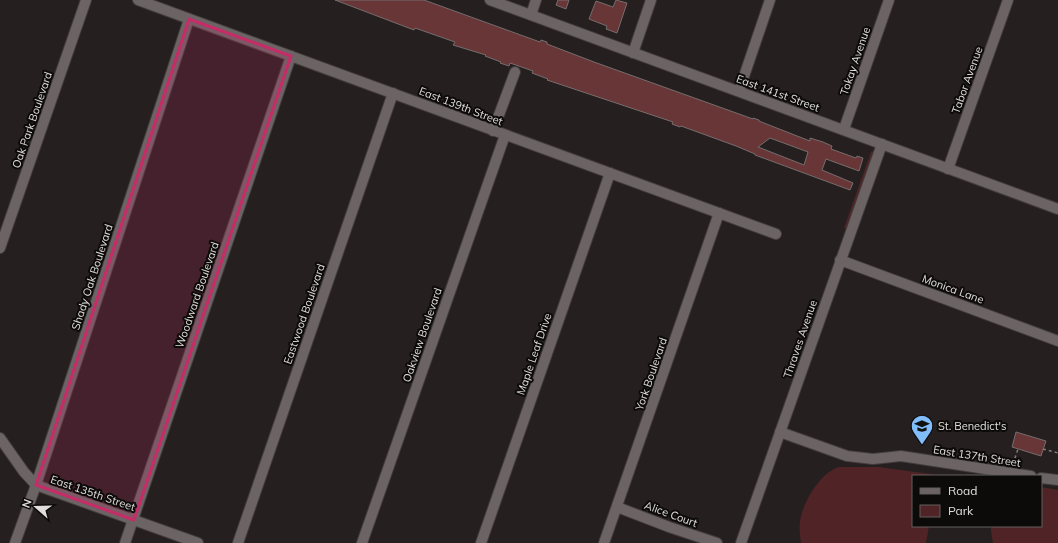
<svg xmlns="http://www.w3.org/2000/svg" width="1058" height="543" viewBox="0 0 1058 543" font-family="Mulish,sans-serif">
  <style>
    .green { fill: #502426 }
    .building { fill: #693638; stroke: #756d6d; fill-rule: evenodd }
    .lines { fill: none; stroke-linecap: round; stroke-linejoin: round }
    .minor-casing { stroke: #423c3c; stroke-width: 12 }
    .path { stroke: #827c7c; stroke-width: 1.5; stroke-dasharray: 3 3; stroke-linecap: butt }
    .minor { stroke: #6c6464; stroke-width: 10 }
    .marked { fill: #c52c68; fill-opacity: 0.2; stroke: #c52c68; stroke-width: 3; stroke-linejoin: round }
    .labels { text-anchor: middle; stroke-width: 4; stroke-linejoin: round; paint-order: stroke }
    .street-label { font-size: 11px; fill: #e2dddd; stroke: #0d0a0a }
    .poi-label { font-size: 11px; fill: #e2dddd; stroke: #0d0a0a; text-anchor: start }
  </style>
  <rect width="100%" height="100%" fill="#261f1f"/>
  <g class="green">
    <path d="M873,151v5l-27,73 -2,-1 27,-76z"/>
    <path d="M840,467h39l58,8 -24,1v50h16l-3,17h-125c-1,-7 -2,-15 -1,-22 3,-19 21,-50 40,-54z"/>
    <path d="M1041,487l17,3v53h-65l-2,-12v-5h50z"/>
  </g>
  <g class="building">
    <path d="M335,0h89l116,42 1,-2 6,2v2l47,18 159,57v-1l6,2v1l10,4 41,16v-3l13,4 9,4 -1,3 25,9 1,-2 6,2 -4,13 -33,-12 -4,11 31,13 -3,7 -95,-35v-1l-19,-8 -55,-20 -1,1 -8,-3 1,-2 -126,-42 1,-1 -16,-6 1,-2 -23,-8 -1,3 -9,-3 1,-1 -16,-6 1,-1 -33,-10 2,-3 -40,-14 -1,2zM770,138l38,14 -4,13 -46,-18z"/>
    <path d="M558,0h11l-3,9 -10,-4z"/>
    <path d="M616,0l11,3 -10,30 -11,-4 1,-3 -18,-7 7,-18 17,6z"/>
    <path d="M1016,432l30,9 -5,15 -29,-9z"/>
  </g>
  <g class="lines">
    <g class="minor-casing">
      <g id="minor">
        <path d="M138,0l638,234"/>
        <path d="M490,0l568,209"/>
        <path d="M531,15l5,-15"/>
        <path d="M633,53l18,-53"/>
        <path d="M739,91l31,-91"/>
        <path d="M844,129l45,-129"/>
        <path d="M493,131l22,-59"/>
        <path d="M948,169l60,-169"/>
        <path d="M0,248l86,-248"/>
        <path d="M840,260l218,81"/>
        <path d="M780,432l67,24 26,3 28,-3 130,20"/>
        <path d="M0,438l24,34 12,13 162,58"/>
        <path d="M1041,478l17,2"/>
        <path d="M617,507l52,20 48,16"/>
        <path d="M15,543l21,-58 153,-466"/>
        <path d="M125,543l166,-487"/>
        <path d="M238,543l155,-450"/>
        <path d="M362,543l143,-408"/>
        <path d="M481,543l129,-370"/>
        <path d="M604,543l115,-330"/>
        <path d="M741,543l141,-399"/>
      </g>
    </g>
    <g class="path">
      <path d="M1043,449l15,4"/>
      <path d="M1013,464l5,-15"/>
    </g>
    <use href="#minor" class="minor"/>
  </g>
  <path class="marked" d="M189,19l102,37 -157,464 -98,-35z"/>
  <defs>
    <g id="school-pin" transform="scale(1.15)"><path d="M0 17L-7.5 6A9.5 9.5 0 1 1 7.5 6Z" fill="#80bdfa" stroke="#0d0a0a"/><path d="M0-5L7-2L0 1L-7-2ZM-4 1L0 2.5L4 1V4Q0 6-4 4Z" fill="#111"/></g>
  </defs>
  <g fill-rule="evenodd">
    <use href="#school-pin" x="922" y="426"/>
  </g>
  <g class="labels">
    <g class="street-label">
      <text transform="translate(855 61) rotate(-71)" y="4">Tokay Avenue</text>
      <text transform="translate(967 80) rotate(-70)" y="4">Tabor Avenue</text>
      <text transform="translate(778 93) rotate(20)" y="4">East 141st Street</text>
      <text transform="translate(461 106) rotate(21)" y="4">East 139th Street</text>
      <text transform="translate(32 120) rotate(-71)" y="4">Oak Park Boulevard</text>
      <text transform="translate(92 277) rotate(-72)" y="4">Shady Oak Boulevard</text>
      <text transform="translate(953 289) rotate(20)" y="4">Monica Lane</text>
      <text transform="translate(197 295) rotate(-71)" y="4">Woodward Boulevard</text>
      <text transform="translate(304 314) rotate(-71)" y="4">Eastwood Boulevard</text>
      <text transform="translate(422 335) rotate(-71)" y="4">Oakview Boulevard</text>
      <text transform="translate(800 339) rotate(-71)" y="4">Thraves Avenue</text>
      <text transform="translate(534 354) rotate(-71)" y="4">Maple Leaf Drive</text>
      <text transform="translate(651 374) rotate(-71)" y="4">York Boulevard</text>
      <text transform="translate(977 456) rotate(9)" y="4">East 137th Street</text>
      <text transform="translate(93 493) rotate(19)" y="4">East 135th Street</text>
      <text transform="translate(671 514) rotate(20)" y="4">Alice Court</text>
    </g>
    <g class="poi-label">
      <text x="938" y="430">St. Benedict's</text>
    </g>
  </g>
  <rect x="912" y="475" width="130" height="52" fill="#0d0a0a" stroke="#625e5e"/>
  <rect x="920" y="488" width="20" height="6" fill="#6c6464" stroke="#625e5e"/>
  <text x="948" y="495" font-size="12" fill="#e2dddd">Road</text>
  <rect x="920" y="505" width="20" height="12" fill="#502426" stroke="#625e5e"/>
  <text x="948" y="515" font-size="12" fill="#e2dddd">Park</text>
  <g transform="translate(36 507) rotate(290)" stroke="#0d0a0a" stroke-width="3" paint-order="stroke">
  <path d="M0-3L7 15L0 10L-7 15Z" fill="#e2dddd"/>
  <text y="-6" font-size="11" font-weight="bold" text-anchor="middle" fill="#e2dddd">N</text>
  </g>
</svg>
